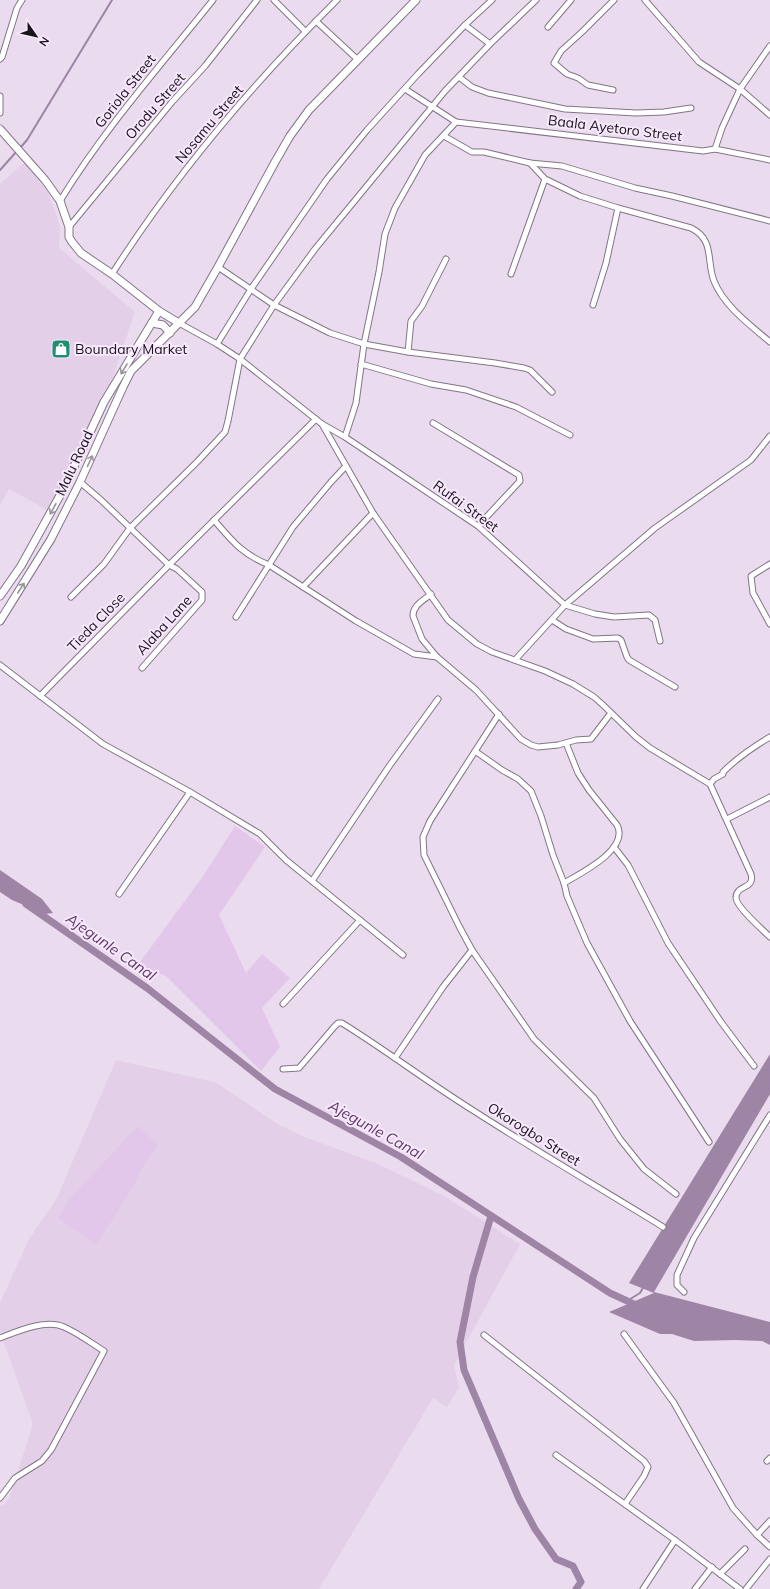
<svg xmlns="http://www.w3.org/2000/svg" width="770" height="1589" viewBox="0 0 770 1589" font-family="Mulish,sans-serif">
  <style>
    .built { fill: #e4cfe9 }
    .green { fill: #e2c7ea }
    .water { fill: #9e84a5 }
    .lines { fill: none; stroke-linecap: round; stroke-linejoin: round }
    .stream { stroke: #9e84a5; stroke-width: 2 }
    .canal { stroke: #9e84a5; stroke-width: 7 }
    .street-casing { stroke: #837587; stroke-width: 7 }
    .secondary-casing { stroke: #837587; stroke-width: 9 }
    .street { stroke: #fff; stroke-width: 5 }
    .secondary { stroke: #fff; stroke-width: 7 }
    .oneway { stroke: #989598 }
    .labels { text-anchor: middle; stroke-width: 4; stroke-linejoin: round; paint-order: stroke }
    .street-label { font-size: 14px; fill: #19131b; stroke: #f8e8fd }
    .poi-label { font-size: 14px; fill: #19131b; stroke: #f8e8fd; text-anchor: start }
    .water-label { font-size: 15px; font-style: italic; fill: #5d3867; stroke: #f8e8fd }
  </style>
  <rect width="100%" height="100%" fill="#ebdbef"/>
  <g class="built">
    <path d="M25,162l23,31 7,18 5,16 -1,21 76,64 -28,82 -58,117 -40,-22 -9,16v-321z"/>
    <path d="M116,1060l99,22 64,43 26,12 73,27 66,32 76,48 -66,121 5,23 -12,19 -14,-9 -114,191h-319v-83l5,-2 5,-8 23,-72 -33,-92v-29l29,-64 28,-41z"/>
  </g>
  <g class="green">
    <path d="M235,826l30,21 -46,68 27,58 16,-19 28,24 -28,30 18,39 -19,24 -95,-95 -28,-11 65,-89z"/>
    <path d="M138,1126l20,19 -18,26 -3,10 -41,64 -38,-27 10,-17z"/>
  </g>
  <g class="water">
    <path d="M0,870l42,29 11,14 -8,1 -33,-14 -12,-8z"/>
    <path d="M770,1054v40l-116,198 116,30v23l-8,-4 -27,-1 -41,1 -22,-7h-12l-51,-22 45,-19 -25,-10z"/>
  </g>
  <g class="lines">
    <g class="stream">
      <path d="M20,148l7,-8 85,-140"/>
      <path d="M0,170l17,-19"/>
      <path d="M627,1301l13,-8 4,-7"/>
    </g>
    <g class="canal">
      <path d="M26,904l121,84 128,101 126,68 209,136 28,13"/>
      <path d="M491,1216l-18,61 -13,65 4,28 55,129 16,30 21,30 17,7 8,16 -5,7"/>
    </g>
    <g class="street-casing">
      <g id="street">
        <path d="M274,0l31,31"/>
        <path d="M645,0l54,62 41,27 30,26"/>
        <path d="M316,21l41,38"/>
        <path d="M465,25l25,19"/>
        <path d="M548,27l23,-27"/>
        <path d="M0,59l2,-2 15,-49 5,-8"/>
        <path d="M459,77l13,10 16,6 77,16 71,4 28,-1 27,-4"/>
        <path d="M405,89l51,33 247,29 12,-2 55,11"/>
        <path d="M613,90l-25,-5 -10,-7 -11,-4 -13,-11 7,-12 21,-19 32,-32"/>
        <path d="M0,96v17"/>
        <path d="M444,136l28,16h12l46,11 15,16 35,17 38,12 73,20c24,12 15,32 23,53 10,25 36,44 56,61"/>
        <path d="M715,149l7,-21 18,-39 30,-43"/>
        <path d="M530,163l32,3 73,22 37,8 98,25"/>
        <path d="M60,201c44,-72 101,-136 153,-201"/>
        <path d="M69,227l103,-125 33,-36 52,-66"/>
        <path d="M218,267l56,38 56,28 34,11 44,8 87,11 29,5 6,2 22,22"/>
        <path d="M112,274c64,-100 141,-191 225,-274"/>
        <path d="M511,274l34,-95"/>
        <path d="M593,305l13,-42 12,-55"/>
        <path d="M179,323l38,21 23,15 82,65 23,13 133,89 87,79 30,9 19,3 35,-2 6,5 5,21"/>
        <path d="M217,344l34,-55 76,-110 40,-49 51,-56 47,-49 27,-25"/>
        <path d="M408,352l3,-31 11,-15 24,-47"/>
        <path d="M361,364l70,20 35,6 50,17 54,28"/>
        <path d="M433,423l86,52 1,6 -42,45"/>
        <path d="M322,424l51,89 75,107 29,24 15,8 53,19 28,13 21,13 9,8 33,32 14,11 60,36 41,90c4,16 -14,10 -15,23 -1,9 27,33 34,40"/>
        <path d="M345,437l11,-34 8,-59 15,-72 6,-38 10,-26 30,-53 31,-33"/>
        <path d="M80,482l21,18 68,65 8,4 25,23v8l-60,68"/>
        <path d="M214,520c18,21 28,34 55,45l87,56 58,33 23,3"/>
        <path d="M770,564l-19,12 2,17 17,31"/>
        <path d="M303,587l70,-74"/>
        <path d="M431,594c-8,7 -18,11 -18,22l9,23 15,18 39,33 45,49 10,6 7,2 20,-2 18,-5 15,-1 20,-26"/>
        <path d="M71,597l33,-33 26,-36 67,-66 28,-30 3,-11 12,-62 34,-54 41,-56 130,-158 45,-47 46,-44"/>
        <path d="M236,617l57,-90 38,-45 15,-16"/>
        <path d="M552,620l14,9 27,10 25,-1 3,2 6,17 2,3 46,27"/>
        <path d="M515,660l50,-55 90,-77 96,-68 19,-24"/>
        <path d="M0,665l103,79 87,48 70,42 26,26 117,95"/>
        <path d="M40,696l129,-131 147,-146"/>
        <path d="M499,714l-69,107 -7,16 1,18 35,71 13,24 62,89 60,59 26,41 24,30 32,25"/>
        <path d="M475,751l27,19 16,9 13,12 10,25 12,39 11,28 3,13 20,47 43,78 79,121"/>
        <path d="M710,784l4,-5 9,-5v-2c14,-14 30,-25 47,-35"/>
        <path d="M727,819l43,-22"/>
        <path d="M614,847l14,18 40,78 53,79 33,44"/>
        <path d="M312,881l78,-116 48,-66"/>
        <path d="M564,883c17,-10 66,-34 53,-58l-28,-35 -11,-17 -12,-30"/>
        <path d="M119,894l71,-102"/>
        <path d="M283,1004l77,-84"/>
        <path d="M395,1058l48,-71 29,-37"/>
        <path d="M283,1069l16,-1 35,-41 4,-4h4c45,28 87,60 132,88 62,40 126,77 189,116"/>
        <path d="M684,1292l-7,-7v-10l17,-37 76,-123"/>
        <path d="M624,1334l50,69 59,105 24,27 13,12"/>
        <path d="M484,1335l160,126 4,6 -4,9 -19,28"/>
        <path d="M0,1338c18,-7 45,-19 64,-11 14,6 27,16 40,24l-53,99 -9,11 -27,17 -15,20"/>
        <path d="M556,1455l119,85 65,49"/>
        <path d="M767,1461l3,-3"/>
        <path d="M757,1535l13,-14"/>
        <path d="M720,1574l25,-25"/>
        <path d="M643,1589l32,-49"/>
        <path d="M695,1589l17,-22"/>
        <path d="M746,1589l24,-30"/>
      </g>
    </g>
    <g class="secondary-casing">
      <g id="secondary">
        <path d="M0,129l45,51 15,21 9,26v10l3,5 9,11 31,21 47,37 20,12"/>
        <path d="M152,323l11,2 7,8"/>
        <path d="M0,596l21,-30 42,-76 41,-88 55,-91"/>
        <path d="M0,621l51,-82 29,-57 43,-95 8,-16 64,-64 23,-40 57,-105 15,-26 19,-26 107,-110"/>
      </g>
    </g>
    <use href="#street" class="street"/>
    <use href="#secondary" class="secondary"/>
  </g>
  <defs><path id="oneway-shaft" d="M-6 0H5M1.5-3L5.5 0L1.5 3" fill="none" stroke-width="1.6" stroke-linecap="round" stroke-linejoin="round"/></defs>
  <g class="oneway">
    <use href="#oneway-shaft" transform="translate(124 369) rotate(121)"/>
    <use href="#oneway-shaft" transform="translate(90 461) rotate(-65)"/>
    <use href="#oneway-shaft" transform="translate(53 509) rotate(119)"/>
    <use href="#oneway-shaft" transform="translate(21 588) rotate(-57)"/>
  </g>
  <defs>
    <g id="shop-square" transform="scale(1)"><rect x="-9" y="-9" width="18" height="18" rx="4" fill="#1f8f70" stroke="#f8e8fd"/><path d="M-5-2.5h2.3a2.7 3.5 0 0 1 5.4 0H5L5.5 6h-11ZM-1.5-2.5h3a1.5 2.3 0 0 0-3 0Z" fill="#fff"/></g>
  </defs>
  <g fill-rule="evenodd">
    <use href="#shop-square" x="61" y="349"/>
  </g>
  <g class="labels">
    <g class="street-label">
      <text transform="translate(125 91) rotate(-52)" y="5">Goriola Street</text>
      <text transform="translate(155 106) rotate(-49)" y="5">Orodu Street</text>
      <text transform="translate(209 124) rotate(-50)" y="5">Nosamu Street</text>
      <text transform="translate(615 128) rotate(7)" y="5">Baala Ayetoro Street</text>
      <text transform="translate(74 463) rotate(-65)" y="5">Malu Road</text>
      <text transform="translate(466 506) rotate(36)" y="5">Rufai Street</text>
      <text transform="translate(96 622) rotate(-46)" y="5">Tieda Close</text>
      <text transform="translate(164 625) rotate(-48)" y="5">Alaba Lane</text>
      <text transform="translate(534 1134) rotate(32)" y="5">Okorogbo Street</text>
    </g>
    <g class="poi-label">
      <text x="75" y="354">Boundary Market</text>
    </g>
    <g class="water-label">
      <text transform="translate(111 947) rotate(35)" y="5">Ajegunle Canal</text>
      <text transform="translate(376 1130) rotate(29)" y="5">Ajegunle Canal</text>
    </g>
  </g>
  <g transform="translate(36 36) rotate(124)" stroke="#f8e8fd" stroke-width="3" paint-order="stroke">
  <path d="M0-3L7 15L0 10L-7 15Z" fill="#19131b"/>
  <text y="-6" font-size="11" font-weight="bold" text-anchor="middle" fill="#19131b">N</text>
  </g>
</svg>
